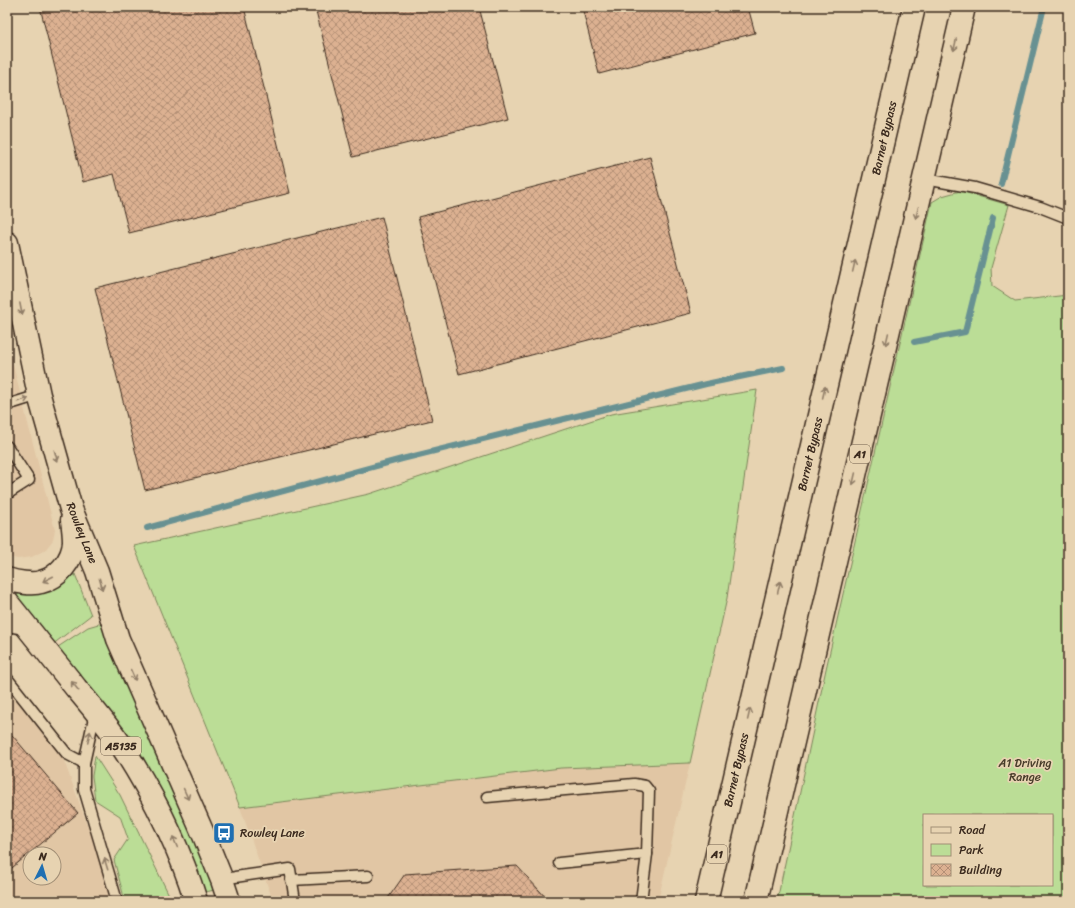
<svg xmlns="http://www.w3.org/2000/svg" width="1075" height="908" viewBox="0 0 1075 908" font-family="Sriracha,sans-serif">
  <style>
    .built { fill: #e1c6a4; fill-rule: evenodd }
    .green { fill: #bbdd96; stroke: #7b845a; fill-rule: evenodd }
    .lines { fill: none; stroke-linecap: round; stroke-linejoin: round }
    .stream { stroke: #679192; stroke-width: 6 }
    .building { fill: url(#building-cross-hatch); stroke: #3b2a1e }
    .lane-casing { stroke: #3b2a1e; stroke-width: 13 }
    .primary-casing { stroke: #3b2a1e; stroke-width: 25 }
    .highway-casing { stroke: #3b2a1e; stroke-width: 25 }
    .lane { stroke: #e7d3b1; stroke-width: 10 }
    .primary { stroke: #e7d3b1; stroke-width: 22 }
    .highway { stroke: #e7d3b1; stroke-width: 22 }
    .oneway { stroke: #917e68 }
    .labels { text-anchor: middle; stroke-width: 3.5; stroke-linejoin: round; paint-order: stroke }
    .shield { fill: #e7d3b1; stroke: #6f5d4a; stroke-width: 1 }
    .shield-label { font-size: 11px; font-weight: bold; fill: #3b2a1e }
    .street-label { font-size: 12px; fill: #3b2a1e; stroke: #e7d3b1 }
    .park-label { font-size: 12px; fill: #483c2a; stroke: #e7d3b1 }
    .poi-label { font-size: 12px; fill: #3b2a1e; stroke: #e7d3b1; text-anchor: start }
  </style>
  <defs>
    <pattern id="building-cross-hatch" width="8" height="8" patternUnits="userSpaceOnUse"><rect width="8" height="8" fill="#dcb191"/><path d="M0 0l8 8M0 8l8-8" fill="none" stroke="#b49076"/></pattern>
  </defs>
  <rect width="100%" height="100%" fill="#e7d3b1"/>
  <filter id="ink" filterUnits="userSpaceOnUse"><feTurbulence type="fractalNoise" baseFrequency=".025" numOctaves="2"/><feDisplacementMap in="SourceGraphic" scale="8" xChannelSelector="R" yChannelSelector="G"/><feConvolveMatrix kernelMatrix="1 2 1 2 8 2 1 2 1" color-interpolation-filters="sRGB"/></filter>
  <g filter="url(#ink)">
    <g class="built">
      <path d="M7,341l48,189 -2,10 -8,10 -13,7 -14,2 -11,-2z"/>
      <path d="M7,688l48,48 60,165h-108zM30,854h24v24h-24z"/>
      <path d="M690,763l-32,138h-385l-33,-94 321,-39z"/>
    </g>
    <g class="green">
      <path d="M960,191l49,14 -18,63 1,18 23,15 53,-6v606h-291l49,-232 106,-467 10,-6zM924,815h128v70h-128z"/>
      <path d="M757,390l-30,208 -37,165 -129,5 -321,39 -106,-261 235,-52 242,-80z"/>
      <path d="M75,574l16,41 -39,30 -38,-47 4,-4h13l24,-6z"/>
      <path d="M102,623l105,247 7,20 -12,3 -147,-244 33,-22z"/>
      <path d="M95,756l25,39 52,106h-47l-11,-41 14,-21 -8,-23 -25,-16 -3,-24z"/>
    </g>
    <g class="lines">
      <g class="stream">
        <path d="M1001,184l43,-177"/>
        <path d="M914,342l51,-10 28,-114"/>
        <path d="M147,528l255,-69 304,-75 77,-16"/>
      </g>
    </g>
    <g class="building">
      <path d="M40,7h204l46,186 -161,40 -15,-59 -31,8z"/>
      <path d="M315,7h164l29,111 -155,39z"/>
      <path d="M582,7h166l7,26 -156,41z"/>
      <path d="M650,157l41,156 -232,61 -41,-157z"/>
      <path d="M382,217l50,203 -287,70 -50,-202z"/>
      <path d="M7,729l71,84 -71,59z"/>
      <path d="M517,866l32,35h-163l19,-27z"/>
    </g>
    <g class="lines">
      <g class="lane-casing">
        <g id="lane">
          <path d="M925,179l50,9 65,19 28,11"/>
          <path d="M7,405l32,-10"/>
          <path d="M7,446l22,34 -22,14"/>
          <path d="M7,626l18,3"/>
          <path d="M7,678l60,76 17,9"/>
          <path d="M95,713l-11,50v26l33,112"/>
          <path d="M487,797l147,-13 11,2 4,5 -2,63 -6,47"/>
          <path d="M559,863l88,-9"/>
          <path d="M222,880l13,-3 55,-8 5,32"/>
          <path d="M291,880l77,-4"/>
        </g>
      </g>
      <g class="primary-casing">
        <g id="primary">
          <path d="M7,243l32,152 32,114 26,62 21,68 87,199 17,42 7,21"/>
          <path d="M7,579c9,3 25,6 34,3 17,-4 32,-22 33,-40 0,-7 -1,-15 -2,-22"/>
          <path d="M7,602c23,29 46,57 69,86 16,19 33,39 47,60 31,48 56,98 73,153"/>
        </g>
      </g>
      <g class="highway-casing">
        <g id="highway">
          <path d="M706,901l208,-894"/>
          <path d="M756,901l208,-894"/>
        </g>
      </g>
      <use href="#lane" class="lane"/>
      <use href="#primary" class="primary"/>
      <use href="#highway" class="highway"/>
    </g>
    <defs><path id="oneway-shaft" d="M-6 0H5M1.5-3L5.5 0L1.5 3" fill="none" stroke-width="1.6" stroke-linecap="round" stroke-linejoin="round"/></defs>
    <g class="oneway">
      <use href="#oneway-shaft" transform="translate(955 45) rotate(103)"/>
      <use href="#oneway-shaft" transform="translate(917 213) rotate(103)"/>
      <use href="#oneway-shaft" transform="translate(854 266) rotate(-77)"/>
      <use href="#oneway-shaft" transform="translate(21 309) rotate(79)"/>
      <use href="#oneway-shaft" transform="translate(887 339) rotate(103)"/>
      <use href="#oneway-shaft" transform="translate(824 392) rotate(-77)"/>
      <use href="#oneway-shaft" transform="translate(23 400) rotate(-17)"/>
      <use href="#oneway-shaft" transform="translate(56 456) rotate(74)"/>
      <use href="#oneway-shaft" transform="translate(854 479) rotate(103)"/>
      <use href="#oneway-shaft" transform="translate(48 579) rotate(153)"/>
      <use href="#oneway-shaft" transform="translate(101 584) rotate(74)"/>
      <use href="#oneway-shaft" transform="translate(779 587) rotate(-77)"/>
      <use href="#oneway-shaft" transform="translate(133 675) rotate(66)"/>
      <use href="#oneway-shaft" transform="translate(75 686) rotate(-129)"/>
      <use href="#oneway-shaft" transform="translate(749 714) rotate(-77)"/>
      <use href="#oneway-shaft" transform="translate(89 737) rotate(-78)"/>
      <use href="#oneway-shaft" transform="translate(186 794) rotate(66)"/>
      <use href="#oneway-shaft" transform="translate(175 842) rotate(-113)"/>
      <use href="#oneway-shaft" transform="translate(106 864) rotate(-107)"/>
    </g>
  </g>
  <defs>
    <g id="bus-square" transform="scale(1.15)"><rect x="-9" y="-9" width="18" height="18" rx="4" fill="#1f6fb2" stroke="#e7d3b1"/><path d="M-5-6H5V4H4V6H2V4H-2V6H-4V4H-5ZM-3.5-4V0h7V-4ZM-3.5 1.2v1.5H-2V1.2ZM2 1.2v1.5H3.5V1.2Z" fill="#fff"/></g>
  </defs>
  <g fill-rule="evenodd">
    <use href="#bus-square" x="224" y="833"/>
  </g>
  <g class="labels">
    <g class="shield">
      <rect x="850" y="445" width="20" height="18" rx="3"/>
      <rect x="101" y="737" width="40" height="18" rx="3"/>
      <rect x="707" y="845" width="20" height="18" rx="3"/>
    </g>
    <g class="shield-label">
      <text x="860" y="458">A1</text>
      <text x="121" y="750">A5135</text>
      <text x="717" y="858">A1</text>
    </g>
    <g class="street-label">
      <text transform="translate(884 138) rotate(-77)" y="4">Barnet Bypass</text>
      <text transform="translate(810 454) rotate(-77)" y="4">Barnet Bypass</text>
      <text transform="translate(82 533) rotate(68)" y="4">Rowley Lane</text>
      <text transform="translate(736 770) rotate(-77)" y="4">Barnet Bypass</text>
    </g>
    <g class="park-label">
      <text x="1025" y="767">A1 Driving<tspan x="1025" dy="14">Range</tspan></text>
    </g>
    <g class="poi-label">
      <text x="240" y="837">Rowley Lane</text>
    </g>
  </g>
  <rect width="1075" height="908" fill="none" stroke="#e7d3b1" stroke-width="24"/>
  <rect x="12" y="12" width="1051" height="884" fill="none" stroke="#3b2a1e" stroke-width="1.5" filter="url(#ink)"/>
  <rect x="923" y="814" width="130" height="72" fill="#e7d3b1" stroke="#a28f76"/>
  <rect x="931" y="827" width="20" height="6" fill="#e7d3b1" stroke="#a28f76"/>
  <text x="959" y="834" font-size="12" fill="#3b2a1e">Road</text>
  <rect x="931" y="844" width="20" height="12" fill="#bbdd96" stroke="#a28f76"/>
  <text x="959" y="854" font-size="12" fill="#3b2a1e">Park</text>
  <rect x="931" y="864" width="20" height="12" fill="url(#building-cross-hatch)" stroke="#a28f76"/>
  <text x="959" y="874" font-size="12" fill="#3b2a1e">Building</text>
  <g transform="translate(42 866) rotate(5)"><circle r="19" fill="#e7d3b1" stroke="#a28f76"/>
  <path d="M0-3L7 15L0 10L-7 15Z" fill="#1f6fb2"/>
  <text y="-6" font-size="11" font-weight="bold" text-anchor="middle" fill="#3b2a1e">N</text>
  </g>
</svg>
